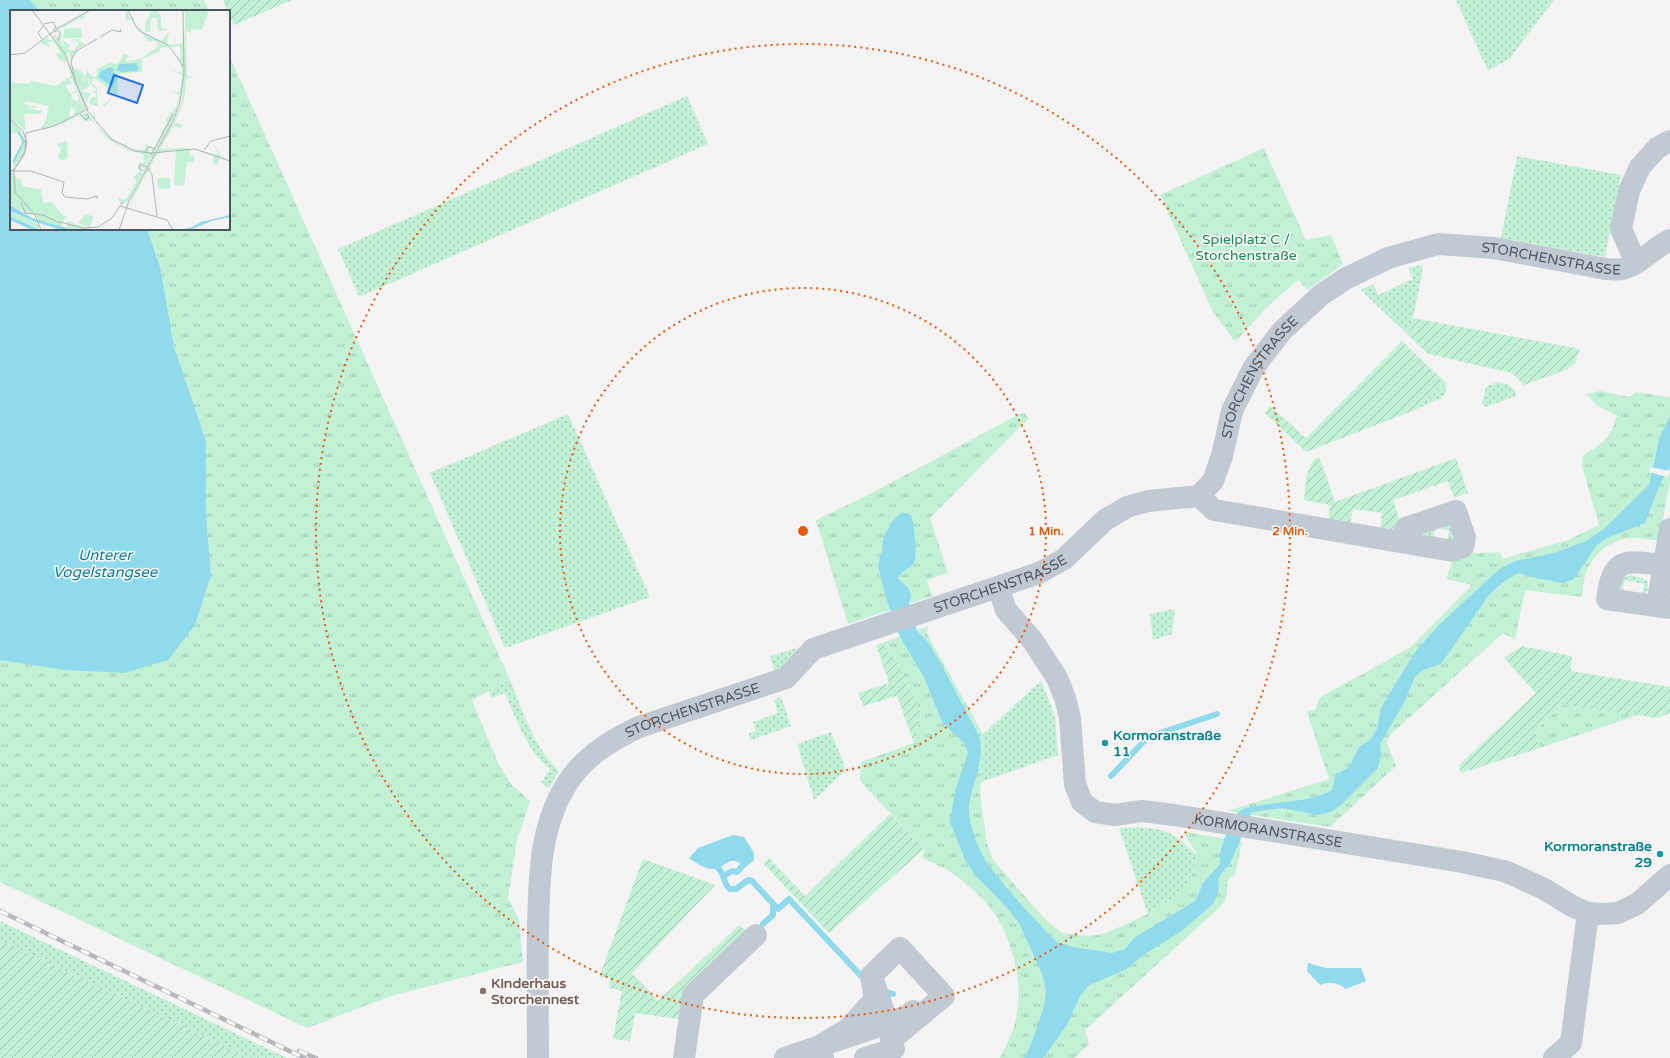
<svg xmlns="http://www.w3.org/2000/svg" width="1670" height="1058" viewBox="0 0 1670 1058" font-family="'Varela Round',sans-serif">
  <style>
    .grass { fill: url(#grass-dots) }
    .park { fill: url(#park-tufts) }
    .garden { fill: url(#garden-furrows) }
    .water { fill: #90daee }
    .pier { fill: #f5f3f3 }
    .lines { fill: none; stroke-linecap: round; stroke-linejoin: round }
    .stream { stroke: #90daee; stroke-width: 6 }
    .minor { stroke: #c1cad2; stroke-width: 22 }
    .rail-casing { stroke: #b5b8bd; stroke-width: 4.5 }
    .rail { stroke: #fff; stroke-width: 3; stroke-dasharray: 9; stroke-linecap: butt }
    .ring { fill: none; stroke: #e8590c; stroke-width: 2; stroke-dasharray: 2 4 }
    .culture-dot { fill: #0f9aa8; stroke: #fff; stroke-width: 1.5 }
    .education-dot { fill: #8d6e63; stroke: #fff; stroke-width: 1.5 }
    .labels { text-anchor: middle; stroke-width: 3; stroke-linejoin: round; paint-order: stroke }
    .park-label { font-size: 14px; fill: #17864f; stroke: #fff }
    .street-label { font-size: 14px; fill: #4a5661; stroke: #fff }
    .culture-label { font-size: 14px; font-weight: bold; fill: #0d838f; stroke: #fff; text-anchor: start }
    .education-label { font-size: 14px; font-weight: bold; fill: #785e54; stroke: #fff; text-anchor: start }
    .water-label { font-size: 15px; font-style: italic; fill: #0c7c9b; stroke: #fff }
    .inset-river { fill: none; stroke: #90daee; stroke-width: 2 }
    .inset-road { fill: none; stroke: #b1b4b9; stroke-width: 1 }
    .view { fill: #1a73e8; fill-opacity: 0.15; stroke: #1a73e8; stroke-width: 2 }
    .inset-edge { fill: none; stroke: #4a5661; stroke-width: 2 }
    .centre { fill: #e8590c; stroke: #fff; stroke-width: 2 }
    .ring-label { font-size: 12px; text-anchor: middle; font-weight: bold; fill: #e8590c; stroke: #fff; stroke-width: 3; stroke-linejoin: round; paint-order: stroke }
  </style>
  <defs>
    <pattern id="grass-dots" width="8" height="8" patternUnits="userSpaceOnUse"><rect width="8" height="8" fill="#c3f1d5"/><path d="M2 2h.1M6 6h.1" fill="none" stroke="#a0c6b0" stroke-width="1.8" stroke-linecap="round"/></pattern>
    <pattern id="park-tufts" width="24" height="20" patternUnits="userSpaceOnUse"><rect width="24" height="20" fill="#c3f1d5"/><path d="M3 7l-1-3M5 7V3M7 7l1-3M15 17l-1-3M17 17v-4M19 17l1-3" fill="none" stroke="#a0c6b0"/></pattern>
    <pattern id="garden-furrows" width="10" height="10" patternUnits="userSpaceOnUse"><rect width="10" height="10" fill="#c3f1d5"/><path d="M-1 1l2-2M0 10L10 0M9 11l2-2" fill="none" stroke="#a0c6b0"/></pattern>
  </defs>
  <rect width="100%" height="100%" fill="#f5f3f3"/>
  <g class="grass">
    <path d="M1456,0h98l-44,58 -22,13z"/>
    <path d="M687,96l21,48 -349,153 -21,-48z"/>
    <path d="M1517,156l104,19 -16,82 -104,-19z"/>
    <path d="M1422,265v10l-13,61 -48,-46 12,-6 5,11 35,-16 -5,-11z"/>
    <path d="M1497,382l11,2 8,8v4l-31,11 -3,-3 4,-17z"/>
    <path d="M1446,383v10l-5,5 -26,12z"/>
    <path d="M568,414l82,183 -145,51 -75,-175z"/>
    <path d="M1446,524l4,2 4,14 -7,4 2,-14 -14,-2 -2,13 -9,-4 -1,-5z"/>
    <path d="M1631,575l11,3 6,4v8l-4,6h-2l2,-12 -19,-4 -3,12 -3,-5 3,-9z"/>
    <path d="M1175,609l-3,25 -19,6 -3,-26z"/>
    <path d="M797,648l-8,14 -14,10 -5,-16z"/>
    <path d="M510,680c14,34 22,64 49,91l-10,17 -8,-5 9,-14c-24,-19 -33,-49 -45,-76l-13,5 -3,-7z"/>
    <path d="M1041,681l14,35 3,39 -77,27 2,-48z"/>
    <path d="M781,697l10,29 -40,14 -3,-6 8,-3 -3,-9 25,-9 -4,-13z"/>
    <path d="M831,732l15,38 -32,30 -17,-56z"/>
    <path d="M1139,827c32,2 36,8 59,29l-12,33 -38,25 -29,-86z"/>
    <path d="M0,921l287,137h-36l-251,-118z"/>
  </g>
  <g class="park">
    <path d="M0,0h204l5,11h-198v218h218v-174l281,625 -38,20 26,63 13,21 19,17 -10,32h-2l-10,65 11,22 4,42 -132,34 -84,32 -307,-146z"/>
    <path d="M1264,148l42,92 25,-5 12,29 -35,26 -10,-10 -31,27 -32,35 -22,-30 -53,-117z"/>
    <path d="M1600,391l30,6 6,-5 34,5v85l-11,59c-8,-1 -17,-3 -25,-3 -22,0 -43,16 -49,38 -2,6 -2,14 -3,21l-57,-7 -10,50 -12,-7 -113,102 -3,8 9,23 -66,61 -103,-16 102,-32 -22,-67 8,-2 4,-12 92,-51 61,-62 -26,-6 9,-25 45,-2 2,7 66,-19 31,-15 -17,-59 1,-11c21,-12 27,-16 34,-40l-20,-9 -11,-12z"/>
    <path d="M1023,412l6,6 -99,100 18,55 -21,7 5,16 -84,28 -32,-104 54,-26z"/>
    <path d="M928,626l-1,8 56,100 -3,61 7,48 6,17 51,58 18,15 26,3 16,-2 44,-20 38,-25 12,-33 -13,-21 1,-3 56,10 -7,33c-10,3 -7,11 -8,19 -1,4 -4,9 -6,12l-136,124 4,14 -15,14h-74c7,-14 15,-29 17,-46 6,-32 -5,-72 -23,-99 -9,-14 -26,-28 -39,-38 -10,-7 -22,-12 -33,-17l2,-9 -64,-68 1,-19 53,-19 7,-30 -21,-47 -18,-23z"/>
    <path d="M1563,705l75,10 -98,33 -5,-17z"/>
  </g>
  <g class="garden">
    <path d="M223,0h69l-58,25z"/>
    <path d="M1413,318l167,31 -5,14 -7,6 -44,16 -12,-12 -84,-19 -19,-18z"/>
    <path d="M1402,341l44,42 -31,27 -109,42 -41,-39 5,-7 36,32z"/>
    <path d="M1319,456l16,46 121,-44 12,35 -14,5 -6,-17 -55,19 6,18 -7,12h-12l2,-17 -29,-4 -3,16 -22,-4 2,-16 -26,-5c2,-14 1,-36 15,-44z"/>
    <path d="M882,643l18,23 21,47 -7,30 -17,-47 -34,10 -5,-13 31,-10 -13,-38z"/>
    <path d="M1522,646l50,10 -1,15 99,16v26l-13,5 -94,-13 -28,26 5,17 -79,25 -2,-8 77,-72 -32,-35z"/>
    <path d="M890,814l34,35 -95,84 -66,-70 6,-5 36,38z"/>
    <path d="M643,859l72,26 -83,88 26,28 81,-76 11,10 -65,85 -50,-7 -5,28 -17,-2 9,-48 -13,-3 1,-10 -11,-1z"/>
    <path d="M0,940l251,118h-251z"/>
  </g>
  <g class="water">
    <path d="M0,0h30l10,11h-29v218h136l13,38 14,80 32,94v74l5,60 -16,50 -27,35 -44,13 -58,-3 -66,-10z"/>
    <path d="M1670,416v51l-10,17 -15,39 -38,15 -11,8 -22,33 -11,4 -27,-5 -18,-5 -16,10 -13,12 -48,69 -18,6 -8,7 -11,26 -24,41 1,10 -3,14 -38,38 -9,6 -13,3 -36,-7 -30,4 -22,52 -11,12 -1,16 -4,11 -34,29 -35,22 -20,16 -36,15 -9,11 -13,29 -24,33h-19l6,-11 14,-40 2,-15 -3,-16 -24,-53 -10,-13 -33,-34 -11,-16 -15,-38 5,-31 13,-38 -3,-9 -23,-22 -18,-45 -24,-40 -14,-39 -8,-33 4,-13 1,-13 8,-16 11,-11 9,3c3,8 7,41 3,48 -5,7 -11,6 -16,15l11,11 2,6 -2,8 8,28 11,11 12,20 38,72c9,25 -6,47 -9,72 -2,13 9,43 17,55 17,25 41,49 61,72l10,9 16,5 39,6 13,-4 9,-11 61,-37 9,-19 16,-18c-1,-14 3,-23 9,-35 3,-7 7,-17 14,-20 4,-2 10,-2 15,-3 20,-4 57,-5 74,-16l4,-15 13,-8 10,-20 11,-7 7,-11 4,-21 34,-56 24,-27 44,-41 18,-16 14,-7 39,-8 32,-12 18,-12 45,-44 11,-49z"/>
    <path d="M733,835l11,2 10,16v7l-8,7c-16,-11 -14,-5 -28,1 -10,4 -22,-5 -29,-10l9,-10z"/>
    <path d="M1308,963l18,5h35l5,13 -20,8c-9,-7 -16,-8 -26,-4l-13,-14z"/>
  </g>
  <path class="pier" d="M1650,467l20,4v2l-3,4 -18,-5z"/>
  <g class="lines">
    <g class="stream">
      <path d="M1111,776l37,-39 69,-23"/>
      <path d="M718,868c8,7 4,15 12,21h6l12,-9 4,1 26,28 11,-10 76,81"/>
      <path d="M725,875l7,-4 5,1 6,-7"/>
      <path d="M763,924l10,-9v-11"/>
      <path d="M881,990l12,4"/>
    </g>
    <g class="minor">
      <path d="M1636,263l-15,-34 8,-38 11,-24 17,-19 13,-7"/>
      <path d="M1199,496l15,14 239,41 10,-4 2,-9 -9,-27 -50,17 -6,13"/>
      <path d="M1664,565c-38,-4 -51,-10 -57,34l63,9"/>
      <path id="s1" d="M998,587l8,23 27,31 24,37 8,20 5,20 5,66 7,18 13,10 20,3 27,-4 32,4 288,47 42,9 12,5 28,13 28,17 16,7 14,1 16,-1 19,-9 33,-29"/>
      <path d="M1657,606l13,-77"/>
      <path d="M874,983l14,40"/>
      <path id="s2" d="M538,1058c0,-43 -1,-85 0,-128 1,-53 1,-110 35,-155 17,-22 41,-36 66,-48l147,-49 27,-29 226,-76 25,-14 41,-39 22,-13 21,-6 51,-5 14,-15 9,-25 10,-45 22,-44 28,-36 39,-36 24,-16 43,-21 50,-14 56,4 112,21c5,0 11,1 16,0 18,-4 31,-21 48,-29"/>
      <path d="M684,1058l9,-63 63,-60"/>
      <path d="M785,1058l103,-35 19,-7 6,-5"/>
      <path d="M823,1058l-3,-12 28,-17 27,-30 -4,-23 29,-28 44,48 -53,44 3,9 -29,9"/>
      <path d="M1554,1058l17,-15 17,-130"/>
    </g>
    <g class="rail-casing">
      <g id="rail">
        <path d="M0,911l304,147"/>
        <path d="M299,1051l17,7"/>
      </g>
    </g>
    <use href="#rail" class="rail"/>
  </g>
  <g class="ring">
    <circle cx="803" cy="531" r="243"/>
    <circle cx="803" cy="531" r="487"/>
  </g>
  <g class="culture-dot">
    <circle cx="1105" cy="743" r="4"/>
    <circle cx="1660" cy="854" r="4"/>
  </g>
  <circle class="education-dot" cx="483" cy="991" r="4"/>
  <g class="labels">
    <g class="park-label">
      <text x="1246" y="244">Spielplatz C /<tspan x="1246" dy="16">Storchenstraße</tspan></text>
    </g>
    <g class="street-label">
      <text dy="5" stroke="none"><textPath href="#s2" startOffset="1473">STORCHENSTRASSE</textPath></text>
      <text dy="5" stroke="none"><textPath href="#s2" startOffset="1125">STORCHENSTRASSE</textPath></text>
      <text dy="5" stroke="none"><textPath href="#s2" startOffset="765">STORCHENSTRASSE</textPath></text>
      <text dy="5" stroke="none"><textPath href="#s2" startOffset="428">STORCHENSTRASSE</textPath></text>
      <text dy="5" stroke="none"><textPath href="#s1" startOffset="429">KORMORANSTRASSE</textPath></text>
    </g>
    <g class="culture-label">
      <text x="1113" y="740">Kormoranstraße<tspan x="1113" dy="16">11</tspan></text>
      <text x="1652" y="851" text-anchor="end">Kormoranstraße<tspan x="1652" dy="16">29</tspan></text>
    </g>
    <g class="education-label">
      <text x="491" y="988">Kinderhaus<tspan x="491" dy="16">Storchennest</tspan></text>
    </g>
    <g class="water-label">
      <text x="105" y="560">Unterer<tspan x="105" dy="17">Vogelstangsee</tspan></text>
    </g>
  </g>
  <g transform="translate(10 10)">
    <rect width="220" height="220" fill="#f5f3f3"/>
    <path d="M80,0l2,1 -6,2 -3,6 -3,-1 -17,10v-2l-17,12 6,3 -2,-6 3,5 -2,2h-3h4l2,-3 8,11 -10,-16 9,4 -1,-8 2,4v5l-2,1 4,8 -1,-8 8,6 -3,2 -2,-3 2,4 5,2 6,-8 -8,-4h10l-3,1 7,4 10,-5 -20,11 3,2 -4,2 -2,8 -3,-9 3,-2 -6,2 4,10 -6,-10 3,8 -2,1 -6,-3 -5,-7 4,2 2,-2 -6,-10h-4l-3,-1 3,6 -10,-4h5h-5l18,-15 7,-4v1zM115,0l3,1 2,9 1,-5 5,11 5,2 1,5 20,8 7,-10 -2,12 2,4 -11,-6v4l-2,-4 -7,1 -18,-22h-5zM172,0l2,64 -4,26 -8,21 -47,86 2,-6 -6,4 -3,-7 6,2 3,-3 4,-6 -7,-3 8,2 5,-10 -4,-2 7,-7 -2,-3v-3l7,1 -3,3 1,-2 -3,2 -1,-3 3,7 12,-23 -2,2 1,-4 -5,-1v4l4,2 -7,12 -7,-2 7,-1 -2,-8 -17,-4 -18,-11 -16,-18h-7l-6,-5 -9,5 -6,3 1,6 -2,-6 24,-12 9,13 15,14 13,9 18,5 -16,-5 -17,-11 -15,-17 -1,-3h-2l3,-2 -1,-5 2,4 -1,6 21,21 10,4 2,-4v6l10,3h8v-6l10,4v1l8,-18 -4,-3 4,2 5,-7 -2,-2 4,2 -4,-3 11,-14 2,-11 -7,-4 8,1 2,-17 -12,-5 12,3 -2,-12 -10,-12 11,11 -1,-14 -9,1 -2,-2 14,-2zM180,3l2,16 10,1h-11v3l-5,-2 1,44 9,5 -9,-3 -3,23 -9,23 8,2 -1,2 -2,2 -6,-4 -14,24 26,-1 32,7 -4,-10 5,9 11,7 -10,-4 -3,8 -4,-1 1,-8 -23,-7 -1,6 4,1v6h-7l-3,24 -10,-1 2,-35 -19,4 -7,13 2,4 -3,-1 -4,6 -16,31 6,-15 37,-68h3l-2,-1 9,-22 3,-72zM57,52l7,5 1,4 1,-3 9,6 -7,-1 5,13 4,2 -7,3 10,2 -3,9 -13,-20 11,29 -21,12 -17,6 -7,1 33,-13 6,-19 -2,-6 -5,2 4,-4 -4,-11 -4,-1 3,-3zM77,61l6,6 25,-3v2l-17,7 -7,-5 -3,4 6,6v7l3,-2 -3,3 7,9 7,-7 -3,-3 4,3 -7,9 -8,-12 1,11 -9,-2 3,-11 -1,4h5v-4l-4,-2h4v-2l-5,-4 -3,-7 -5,3 6,3 -6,-2zM0,110l10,9 6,14 -3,11 -10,15v-9l9,-16 -4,-12 -8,2v-9l3,-2 -2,1zM0,162h3l4,8 4,-1 2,8 18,3 -1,7 3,6 9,-1 11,14h5l-4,3 -2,7 6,2 -1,-5 1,-2 24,9h-15l-25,-5 -13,-4 -4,-7 -13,-3 -12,-26zM0,202l28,11 1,7 -29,-14z" fill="#c3f1d5"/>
    <path d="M160,168v11l-12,-1 -1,-10z" fill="#c3f1d5"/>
    <path d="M57,131l1,18 -7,1 -3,-2 3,-9 -4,-5z" fill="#c3f1d5"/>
    <path d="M142,0h5l4,6v12l7,2 -10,1 -1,-13h-6l-1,14h-5v-8zM175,0h24l-7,20 -17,-3zM146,31l12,6 -8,1v3l-18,8v13l-24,2v20h-4l-18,-16 1,-9 12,-6 9,1 6,-10 6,2 -5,3 2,3 15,-4 17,-12zM58,68l4,5 -7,3 7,9 -1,4 7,2 -3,8 -4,-1 -2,8 4,1 -33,12 6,-9 3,-14 -24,-5 -1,3 17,4 -17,-1 18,4 -1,3h-17l2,17 -16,-13v-36l19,2 2,-3 25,5zM3,168l7,1 3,7 18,4 2,13 8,1 12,12 -9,2 -21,-10 -14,-10z" fill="#c3f1d5"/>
    <path d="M71,18l1,10h-19l1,-9zM65,61l9,4 -1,7 5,-3 1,8 -10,2z" fill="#c3f1d5"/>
    <path d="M0,170l12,27 -1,4 -11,-7zM76,204l8,3 -4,10 -12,-4z" fill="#c3f1d5"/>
    <path d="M127,53l1,8 -17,1 -4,-2 2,-6zM101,57l3,2 -3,5 3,-2 2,6 -3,9 -15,-10 3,-6zM0,195l24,14 40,11h-13l-28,-9 -23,-10zM220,205v2l-18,4 -22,9h-16l16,-2 11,-6zM0,206l29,14h-7l-22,-10z" fill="#90daee"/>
    <path class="inset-river" d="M3,152l11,-21 -6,-9"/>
    <path class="inset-road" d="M22,0l33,44 21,55 25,30 24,12 16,2 44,-4 35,12M118,0l10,20 31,16 14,20M34,14l9,-2 3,5 -3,3M45,22l3,-2 2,4 -2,7M90,27l12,-7 9,2 -1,-3M32,29l-4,-6 6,-8M0,45l15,-2 33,-25 32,-18M70,104l6,6 3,-3 -2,-3M0,109l13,12 4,12 -3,12 -10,15 -4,1M194,140l7,-9 19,-5M136,142l3,-5 6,2M141,145l22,-41M4,160l1,22 20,23 6,15M0,161l4,-1 11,-19 1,-18 28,-7 34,-17 -12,-25 -5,-23 5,-10 21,-12M0,161h21l33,11 -2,11 3,4 22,2 10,-3v3M133,161l-4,-3 1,-4 7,3 5,8 5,41M11,192l4,11 18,2 17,8M110,196l47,14 6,10M50,212l23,6 15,-1 13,-8 12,-17M109,220l10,-29 44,-80 7,-19 4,-29 -1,-63"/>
    <path class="view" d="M104,65l29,10 -6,18 -29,-10z"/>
    <rect width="220" height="220" class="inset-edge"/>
  </g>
  <circle cx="803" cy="531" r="6" class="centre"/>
  <g class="ring-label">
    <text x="1046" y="535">1 Min.</text>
    <text x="1290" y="535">2 Min.</text>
  </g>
</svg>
